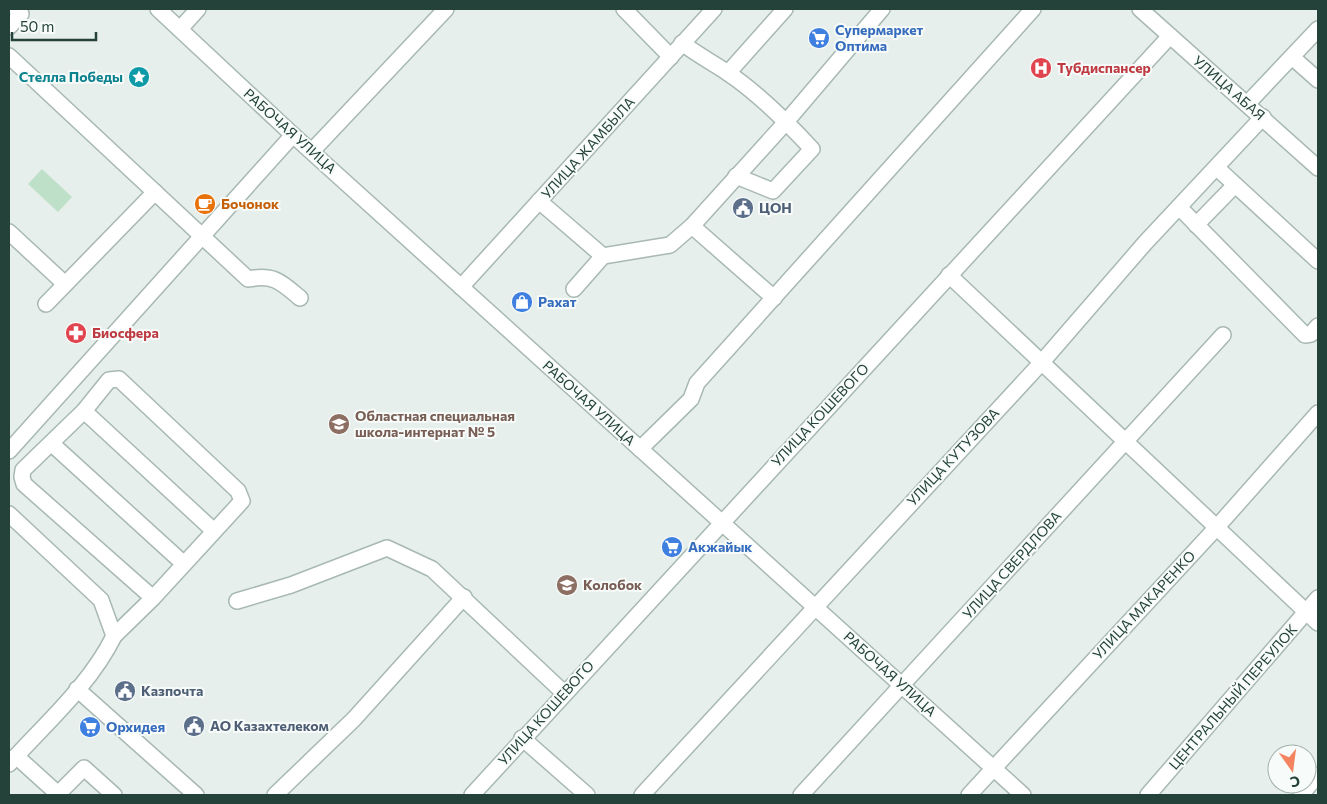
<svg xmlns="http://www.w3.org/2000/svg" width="1327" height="804" viewBox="0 0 1327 804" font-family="Commissioner,sans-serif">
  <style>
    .green { fill: #bfe0c8 }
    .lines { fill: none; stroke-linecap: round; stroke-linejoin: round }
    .minor-casing { stroke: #a8b8b2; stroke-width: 18 }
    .minor { stroke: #fff; stroke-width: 15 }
    .labels { text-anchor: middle; stroke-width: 4; stroke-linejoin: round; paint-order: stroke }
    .shop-label { font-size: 14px; font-weight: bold; fill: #366cbe; stroke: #f7fbf9; text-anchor: start }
    .health-label { font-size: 14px; font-weight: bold; fill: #be3a42; stroke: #f7fbf9; text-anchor: start }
    .culture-label { font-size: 14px; font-weight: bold; fill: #0d838f; stroke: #f7fbf9; text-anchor: end }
    .street-label { font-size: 14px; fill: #24423a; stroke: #f7fbf9 }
    .food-label { font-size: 14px; font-weight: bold; fill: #c56008; stroke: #f7fbf9; text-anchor: start }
    .service-label { font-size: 14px; font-weight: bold; fill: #4e5e75; stroke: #f7fbf9; text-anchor: start }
    .education-label { font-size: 14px; font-weight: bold; fill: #785e54; stroke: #f7fbf9; text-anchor: start }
  </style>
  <rect width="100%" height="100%" fill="#e6efeb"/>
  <path class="green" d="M42,169l30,28 -14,15 -30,-28z"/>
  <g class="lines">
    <g class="minor-casing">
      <g id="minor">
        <path d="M158,9l135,126 730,660"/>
        <path d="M624,9l47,48"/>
        <path d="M1140,9l178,159"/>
        <path d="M9,27l12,-13 -5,-5"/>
        <path d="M180,29l18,-20"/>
        <path d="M682,43c16,12 31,20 46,30 31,21 59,49 84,76l-39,42 -37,-15"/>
        <path d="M9,56l239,223c26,-5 33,3 52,19"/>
        <path d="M1292,57l26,23"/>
        <path d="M728,73l57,-64"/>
        <path d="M1247,104l71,-75"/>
        <path d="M312,151l134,-142"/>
        <path d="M1217,168l101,93"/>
        <path d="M539,201l64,55"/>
        <path d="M1179,207l126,128 6,-1 7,-8"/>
        <path d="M1196,225l39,-40"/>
        <path d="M692,226l82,72"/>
        <path d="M9,232l56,52"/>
        <path d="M949,275l369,348"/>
        <path d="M461,287l253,-278"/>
        <path d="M574,289l29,-33 67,-11 22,-19 94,-104 96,-113"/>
        <path d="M46,304l109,-112"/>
        <path d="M84,411l130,120"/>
        <path d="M51,443l133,121"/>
        <path d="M640,449l51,-50 6,-16 336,-374"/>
        <path d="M9,451l284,-316"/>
        <path d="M9,514l92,86 13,36c-24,49 -69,88 -105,128"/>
        <path d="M237,601l54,-16 96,-37 45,21 132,124"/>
        <path d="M114,636l39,-38 89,-97 -4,-10 -119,-112 -10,1 -25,31 -61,59 -1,7 2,7 129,114"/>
        <path d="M77,689l119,106"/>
        <path d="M522,738l65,57"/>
        <path d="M16,756l42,38 26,-26 30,27"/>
        <path d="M275,795l79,-76 110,-122"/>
        <path d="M472,795l698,-759"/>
        <path d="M642,795l400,-433 103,-119 118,-126"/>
        <path d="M801,795l422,-460"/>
        <path d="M969,795l248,-268 101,-114"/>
        <path d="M1148,795l170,-197"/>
        <path d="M1301,795l17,-20"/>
      </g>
    </g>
    <use href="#minor" class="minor"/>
  </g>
  <defs>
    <g id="supermarket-disc" transform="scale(1.125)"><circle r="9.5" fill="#3f7fe0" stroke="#f7fbf9"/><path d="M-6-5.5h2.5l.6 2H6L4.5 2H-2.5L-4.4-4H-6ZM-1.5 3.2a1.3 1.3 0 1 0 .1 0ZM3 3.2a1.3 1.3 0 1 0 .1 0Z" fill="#fff"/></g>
    <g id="hospital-disc" transform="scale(1.125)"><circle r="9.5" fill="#e0444e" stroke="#f7fbf9"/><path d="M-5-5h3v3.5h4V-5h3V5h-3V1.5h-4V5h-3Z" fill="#fff"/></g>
    <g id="sight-disc" transform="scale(1.125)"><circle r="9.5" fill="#0f9aa8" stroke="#f7fbf9"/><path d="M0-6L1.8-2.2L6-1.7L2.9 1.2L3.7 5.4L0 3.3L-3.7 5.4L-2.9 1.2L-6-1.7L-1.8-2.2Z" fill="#fff"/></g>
    <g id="cafe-disc" transform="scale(1.125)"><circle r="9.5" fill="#e8710a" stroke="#f7fbf9"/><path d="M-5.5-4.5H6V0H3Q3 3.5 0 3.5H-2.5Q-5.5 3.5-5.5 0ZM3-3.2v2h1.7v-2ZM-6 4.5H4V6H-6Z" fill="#fff"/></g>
    <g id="civic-disc" transform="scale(1.125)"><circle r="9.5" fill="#5c6f8a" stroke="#f7fbf9"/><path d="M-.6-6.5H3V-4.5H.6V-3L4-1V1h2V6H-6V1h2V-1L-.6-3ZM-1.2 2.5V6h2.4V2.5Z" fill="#fff"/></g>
    <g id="shop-disc" transform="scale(1.125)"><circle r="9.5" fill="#3f7fe0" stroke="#f7fbf9"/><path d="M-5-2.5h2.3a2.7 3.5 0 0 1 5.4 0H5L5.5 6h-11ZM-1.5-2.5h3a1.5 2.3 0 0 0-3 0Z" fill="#fff"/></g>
    <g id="pharmacy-disc" transform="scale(1.125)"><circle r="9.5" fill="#e0444e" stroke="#f7fbf9"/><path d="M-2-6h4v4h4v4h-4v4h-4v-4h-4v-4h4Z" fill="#fff"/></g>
    <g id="school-disc" transform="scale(1.125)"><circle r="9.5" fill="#8d6e63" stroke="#f7fbf9"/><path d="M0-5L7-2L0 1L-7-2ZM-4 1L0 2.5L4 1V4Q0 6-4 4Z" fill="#fff"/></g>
  </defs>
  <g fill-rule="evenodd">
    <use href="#supermarket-disc" x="819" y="38"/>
    <use href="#hospital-disc" x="1041" y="68"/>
    <use href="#sight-disc" x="139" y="77"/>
    <use href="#cafe-disc" x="205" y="204"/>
    <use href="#civic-disc" x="743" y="208"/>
    <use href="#shop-disc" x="522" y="302"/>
    <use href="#pharmacy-disc" x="76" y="333"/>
    <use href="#school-disc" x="339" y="424"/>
    <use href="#supermarket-disc" x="672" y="547"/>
    <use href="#school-disc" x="567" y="585"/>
    <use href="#civic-disc" x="125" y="691"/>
    <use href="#civic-disc" x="194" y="726"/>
    <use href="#supermarket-disc" x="90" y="727"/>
  </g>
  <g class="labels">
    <g class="shop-label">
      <text x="835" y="35">Супермаркет<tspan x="835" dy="16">Оптима</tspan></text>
      <text x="538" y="307">Рахат</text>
      <text x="688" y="552">Акжайык</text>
      <text x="106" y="732">Орхидея</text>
    </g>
    <g class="health-label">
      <text x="1057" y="73">Тубдиспансер</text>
      <text x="92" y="338">Биосфера</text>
    </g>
    <g class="culture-label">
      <text x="123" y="82">Стелла Победы</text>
    </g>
    <g class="street-label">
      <text transform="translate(1229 88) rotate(41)" y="5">УЛИЦА АБАЯ</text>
      <text transform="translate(290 131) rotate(42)" y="5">РАБОЧАЯ УЛИЦА</text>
      <text transform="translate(588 148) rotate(-48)" y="5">УЛИЦА ЖАМБЫЛА</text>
      <text transform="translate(589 403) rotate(42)" y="5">РАБОЧАЯ УЛИЦА</text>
      <text transform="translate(820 415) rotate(-47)" y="5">УЛИЦА КОШЕВОГО</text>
      <text transform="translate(953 457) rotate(-47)" y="5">УЛИЦА КУТУЗОВА</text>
      <text transform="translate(1012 565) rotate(-48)" y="5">УЛИЦА СВЕРДЛОВА</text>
      <text transform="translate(1144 605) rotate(-47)" y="5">УЛИЦА МАКАРЕНКО</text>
      <text transform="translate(890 674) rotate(42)" y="5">РАБОЧАЯ УЛИЦА</text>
      <text transform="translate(1233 697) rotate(-49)" y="5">ЦЕНТРАЛЬНЫЙ ПЕРЕУЛОК</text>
      <text transform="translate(546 713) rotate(-48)" y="5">УЛИЦА КОШЕВОГО</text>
    </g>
    <g class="food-label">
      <text x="221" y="209">Бочонок</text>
    </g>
    <g class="service-label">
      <text x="759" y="213">ЦОН</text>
      <text x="141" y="696">Казпочта</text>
      <text x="210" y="731">АО Казахтелеком</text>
    </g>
    <g class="education-label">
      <text x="355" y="421">Областная специальная<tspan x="355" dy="16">школа-интернат № 5</tspan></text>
      <text x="583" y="590">Колобок</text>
    </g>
  </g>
  <rect width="1327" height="804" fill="none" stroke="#24423a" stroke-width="20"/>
  <g transform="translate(1292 769) rotate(166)"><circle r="24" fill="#f7fbf9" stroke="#a3b1ad"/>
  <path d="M0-4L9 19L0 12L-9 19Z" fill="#f4845f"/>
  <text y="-8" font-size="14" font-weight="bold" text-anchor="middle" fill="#24423a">С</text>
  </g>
  <path d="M12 32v8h84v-8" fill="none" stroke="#24423a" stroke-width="2.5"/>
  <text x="20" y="32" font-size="15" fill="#24423a" stroke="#f7fbf9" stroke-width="4" paint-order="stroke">50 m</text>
</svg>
